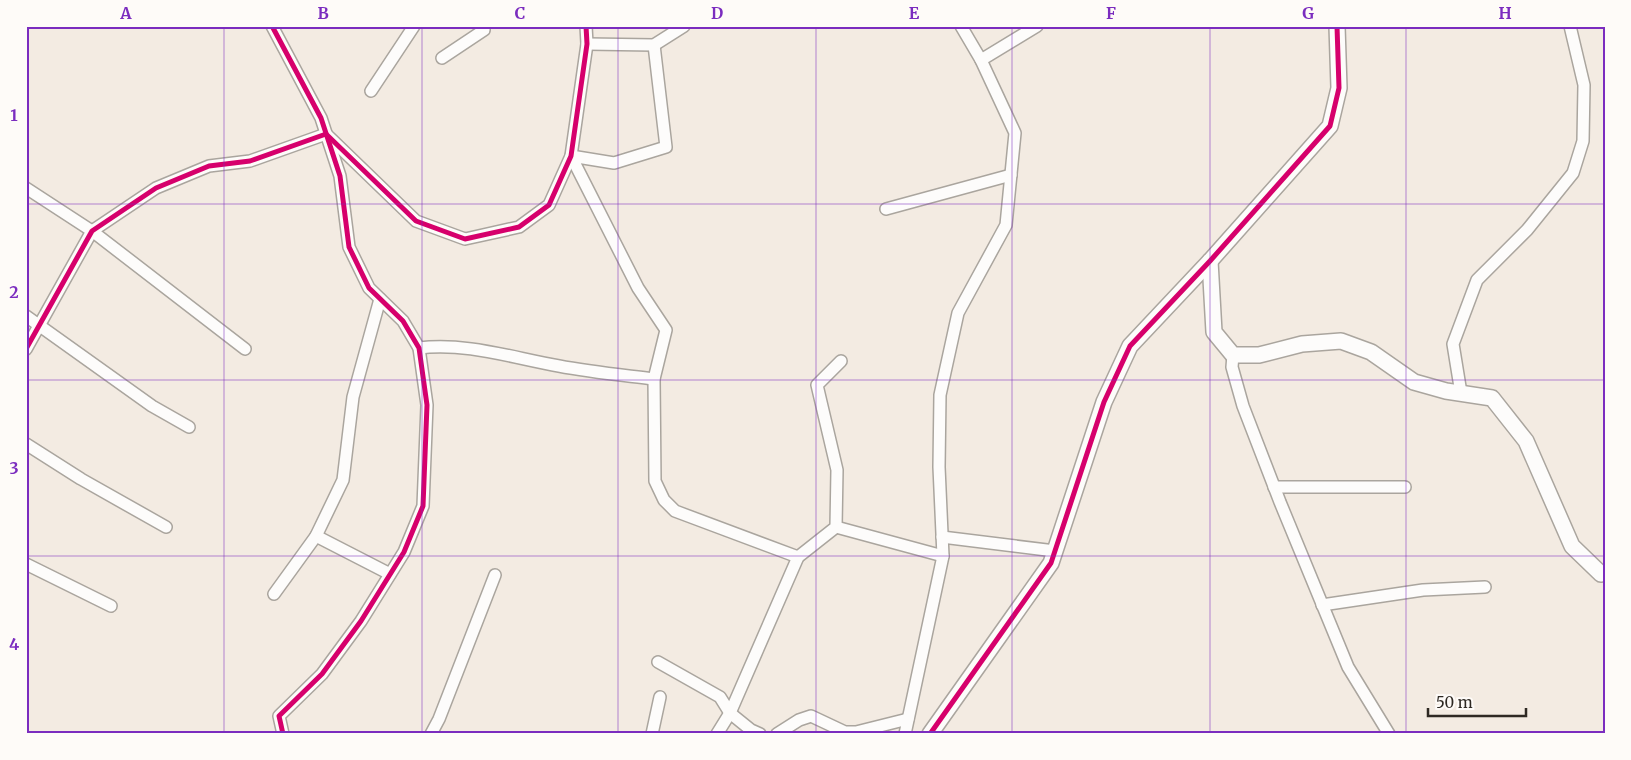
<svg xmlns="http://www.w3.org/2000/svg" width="1631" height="760" viewBox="0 0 1631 760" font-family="Merriweather,serif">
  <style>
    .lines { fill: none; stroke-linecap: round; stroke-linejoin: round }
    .minor-casing { stroke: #aaa59e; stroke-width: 14 }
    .tertiary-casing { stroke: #aaa59e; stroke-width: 18 }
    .minor { stroke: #fdfcfb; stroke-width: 11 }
    .tertiary { stroke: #fdfcfb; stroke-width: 15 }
    .cycleway-casing { stroke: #fefbf8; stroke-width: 8 }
    .cycleway { stroke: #d6006c; stroke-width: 5 }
    .grid { fill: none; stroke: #7b2cbf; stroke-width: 1; stroke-opacity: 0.55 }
    .neatline { fill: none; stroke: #7b2cbf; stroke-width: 2 }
    .grid-label { font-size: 16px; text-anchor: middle; font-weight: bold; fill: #7b2cbf }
  </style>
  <rect width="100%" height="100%" fill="#f3ebe2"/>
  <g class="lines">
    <g class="minor-casing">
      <g id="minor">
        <path d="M272,26l49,92 19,58 9,71 20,41 34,33 16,27 8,57 -4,101 -19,46 -43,69 -39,53 -43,42 4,18"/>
        <path d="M587,44l67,1 30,-19"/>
        <path d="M654,45l12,102 -52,16 -43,-7 67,132 28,42 -12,49 1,102 9,19 11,11 123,46"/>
        <path d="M442,58l42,-28v-4"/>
        <path d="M981,60l56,-34"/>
        <path d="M371,91l43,-65"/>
        <path d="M26,188l66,43 153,118"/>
        <path d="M886,209l125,-34"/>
        <path d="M26,316l126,90 37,21"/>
        <path d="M419,348c47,-6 94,10 140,18 31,6 63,9 95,13"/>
        <path d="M26,349l66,-118 64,-43 53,-22 41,-5 76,-27 90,87 49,18 54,-12 30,-22 22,-49 16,-112 -1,-18"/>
        <path d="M1233,355l-1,12 11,39 37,96 68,165 41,67"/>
        <path d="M1461,393l-8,-49 24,-64 50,-50 46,-57 10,-32 1,-56 -14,-59"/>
        <path d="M26,444l55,35 85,48"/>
        <path d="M1274,487h131"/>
        <path d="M836,527l107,29"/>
        <path d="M316,536l74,38"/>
        <path d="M942,537l113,14"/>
        <path d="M26,564l85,42"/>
        <path d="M274,594l42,-58 27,-56 10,-83 27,-98"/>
        <path d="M1322,605l101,-15 62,-3"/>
        <path d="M658,662l62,35 10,16 21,17 9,4"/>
        <path d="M431,734l8,-15 56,-144"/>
        <path d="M652,734l8,-37"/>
        <path d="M717,734l13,-21 68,-156 38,-30 1,-57 -20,-85 24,-24"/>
        <path d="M777,734l22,-14 12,-4 34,16h11l52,-13"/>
        <path d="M905,734l38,-178 -4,-89 1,-72 18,-82 48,-88 9,-92 -34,-73 -20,-34"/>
      </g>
    </g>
    <g class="tertiary-casing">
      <g id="tertiary">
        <path d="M1210,261l4,71 19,23h26l43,-11 39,-3 30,11 43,30 32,9 46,7 34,43 46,105 29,28 4,-1"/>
        <path d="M930,734l121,-171 53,-161 26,-56 80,-85 120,-135 9,-38 -2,-62"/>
      </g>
    </g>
    <use href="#minor" class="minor"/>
    <use href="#tertiary" class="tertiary"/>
    <g class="cycleway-casing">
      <g id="cycleway">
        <path d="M272,26l49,92 19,58 9,71 20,41 34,33 16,27 8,57 -4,101 -19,46 -43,69 -39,53 -43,42 4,18"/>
        <path d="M26,349l66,-118 64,-43 53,-22 41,-5 76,-27 90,87 49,18 54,-12 30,-22 22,-49 16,-112 -1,-18"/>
        <path d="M930,734l121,-171 53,-161 26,-56 80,-85 120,-135 9,-38 -2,-62"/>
      </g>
    </g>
    <use href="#cycleway" class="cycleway"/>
  </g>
  <path class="grid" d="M224,26v708M422,26v708M618,26v708M816,26v708M1012,26v708M1210,26v708M1406,26v708M26,204h1579M26,380h1579M26,556h1579"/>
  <rect width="1631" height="760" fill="none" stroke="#fefbf8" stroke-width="55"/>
  <path d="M1428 708v8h98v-8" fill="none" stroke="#2e2923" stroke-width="2.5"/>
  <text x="1436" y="708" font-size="15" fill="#2e2923" stroke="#fefbf8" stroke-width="4" paint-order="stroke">50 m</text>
  <rect x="28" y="28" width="1576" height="704" class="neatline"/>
  <g class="grid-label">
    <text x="126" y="19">A</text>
    <text x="323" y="19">B</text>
    <text x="520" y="19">C</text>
    <text x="717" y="19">D</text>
    <text x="914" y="19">E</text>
    <text x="1111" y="19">F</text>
    <text x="1308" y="19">G</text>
    <text x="1505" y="19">H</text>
    <text x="14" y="121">1</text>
    <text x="14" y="298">2</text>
    <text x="14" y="474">3</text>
    <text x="14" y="650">4</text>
  </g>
</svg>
